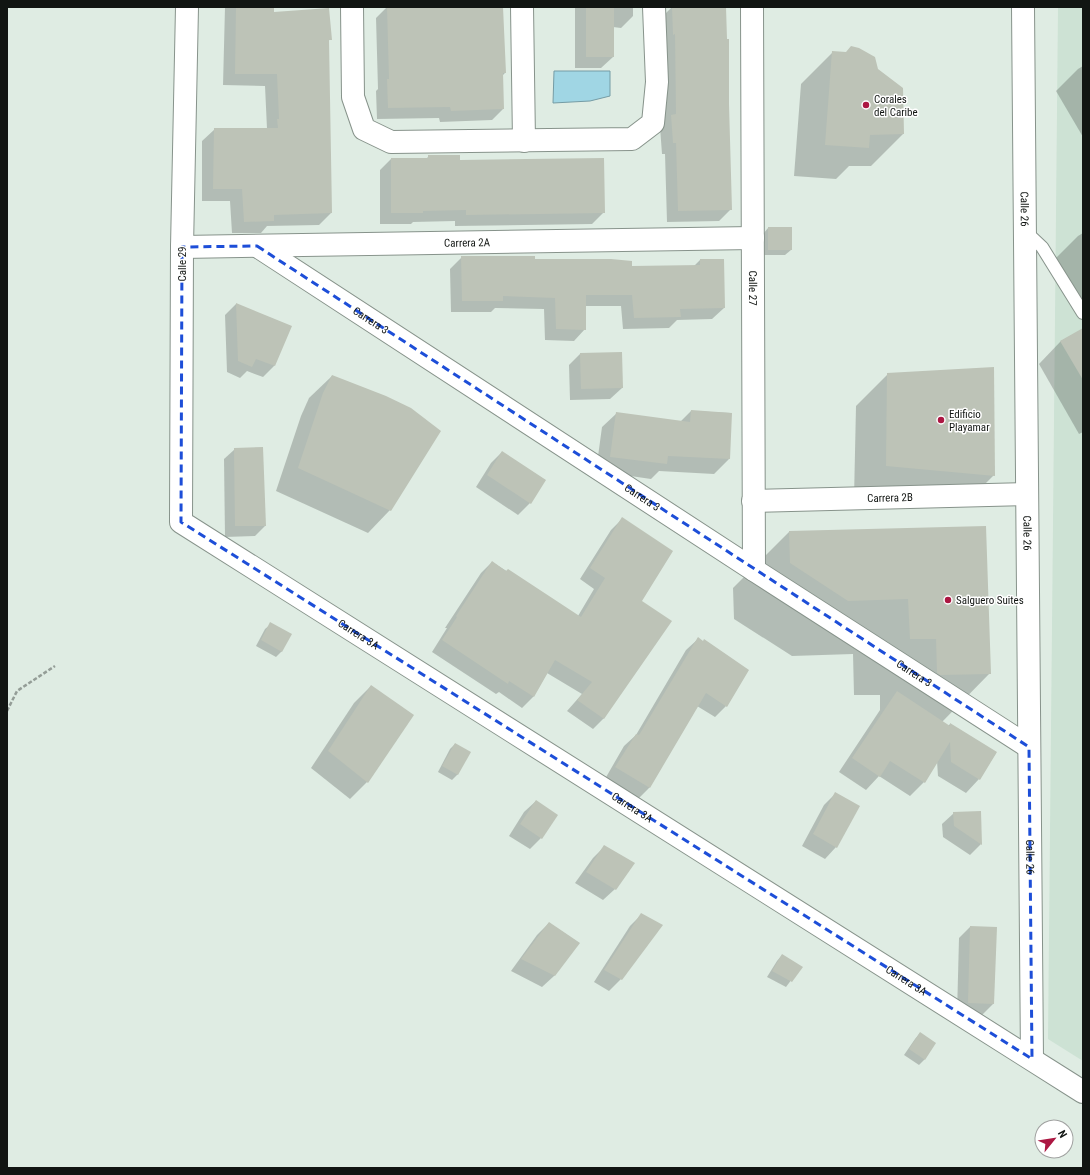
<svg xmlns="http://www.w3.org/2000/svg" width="1090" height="1175" viewBox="0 0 1090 1175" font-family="'Roboto Condensed',sans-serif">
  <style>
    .built { fill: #cde2d4 }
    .water { fill: #a0d6e4; stroke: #759ca5 }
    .shadow { fill: #0003 }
    .building { fill: #bdc3b7 }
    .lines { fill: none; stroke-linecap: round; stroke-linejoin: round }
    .service-casing { stroke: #87938b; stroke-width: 14 }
    .minor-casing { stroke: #87938b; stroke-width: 24 }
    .tertiary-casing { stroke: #87938b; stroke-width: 24 }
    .path { stroke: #949d97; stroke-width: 2.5; stroke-dasharray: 4 2; stroke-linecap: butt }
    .service { stroke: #fff; stroke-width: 12 }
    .minor { stroke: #fff; stroke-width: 22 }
    .tertiary { stroke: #fff; stroke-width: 22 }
    .marked { fill: none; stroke: #1d4ed8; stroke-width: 3; stroke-dasharray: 8 5; stroke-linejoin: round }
    .poi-dot { fill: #ac1742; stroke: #fff; stroke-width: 1.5 }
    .labels { text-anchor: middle; stroke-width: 3; stroke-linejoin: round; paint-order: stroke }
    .poi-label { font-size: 11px; fill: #111512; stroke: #fff; text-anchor: start }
    .street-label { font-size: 11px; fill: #111512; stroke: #fff }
  </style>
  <rect width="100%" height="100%" fill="#dfece3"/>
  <path class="built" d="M1058,7h25v1054l-35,-22z"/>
  <path class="water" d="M554,71h56v25l-20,5 -37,2z"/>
  <g class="shadow">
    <path d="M225,7h48v6l58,26 -3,2 3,172 -12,12 -52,1 -6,7h-29l-2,-32h-28v-60l13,-12h52l-2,-43 -42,-1z"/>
    <path d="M387,7h53l65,66 -3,3 1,33 -11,11 -52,2 -1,-4 -62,1 -1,-28 2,-2 -2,-71z"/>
    <path d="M575,7h58v9l-12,12 -8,-1v30l-12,11h-26z"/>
    <path d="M672,7h53l6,202 -12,12 -52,1 -2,-68h-3l-2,-27 5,-5 -1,-77 -3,-27z"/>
    <path d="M833,52l44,18 26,64 -32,32h-22l-13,13 -42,-3 7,-92z"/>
    <path d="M1083,66v71l-27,-46 22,-22z"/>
    <path d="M429,156l30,5 145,51 -12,12 -137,2v-5l-42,1 -2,2h-31v-54l11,-11h35z"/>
    <path d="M768,228l23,22 -6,5h-22v-21z"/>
    <path d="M1083,233v72l-27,-47 22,-22z"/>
    <path d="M462,257l72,3 97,7 63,-1 6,-6 24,48 -12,11 -35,1 -8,8 -46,1 -2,-23h-36v23l-11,12 -29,-1 -1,-31 -49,-1 -4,4h-40l-1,-43z"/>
    <path d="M236,304l54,22 -16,40 -11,11 -16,-6 -7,7 -13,-6 -2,-57z"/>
    <path d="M1083,329v103l-4,2 -40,-70 22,-23z"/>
    <path d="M580,354l42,34 -12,11 -40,1 -1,-35z"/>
    <path d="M888,374l106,101 -32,32 -108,-9 2,-92z"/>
    <path d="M332,376l58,134 -22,23 -92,-42 25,-75 8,-18z"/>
    <path d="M691,411l40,2 -2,46 -15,15 -55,-3 -8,8 -55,-8 6,-44 15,-14 63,9z"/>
    <path d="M235,449l30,77 -10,10 -30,1 -1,-78z"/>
    <path d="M502,452l43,28 -15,23 -12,12 -42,-28 15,-24z"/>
    <path d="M622,519l-18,199 -11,11 -26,-18 15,-17 -35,-21 -14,24 -11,11 -23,-16 -3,2 -64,-42 15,-24h-2l36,-55 11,-11 86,54 16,-27 -14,-10 31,-49z"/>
    <path d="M985,527l5,146 -48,49 6,4 2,-2 46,29 -17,26 -13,14 -28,-17 -1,-15 -13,21 -14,14 -31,-20 -13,14 -27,-18 41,-62v-15h-26l-1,-41 -61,2 -58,-37 -1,-31 56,-56z"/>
    <path d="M271,624l11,27 -6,6 -20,-11 9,-17z"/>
    <path d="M698,639l28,67 -11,11 -18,-11 -48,82 -11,11 -33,-20 19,-33 12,-11 50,-85z"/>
    <path d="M371,686l-4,96 -17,17 -39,-31 43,-65z"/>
    <path d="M455,744l3,30 -6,6 -14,-8 12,-23z"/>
    <path d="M835,794l1,53 -11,12 -23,-13 22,-41z"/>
    <path d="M536,801l5,37 -11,11 -21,-13 15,-24z"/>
    <path d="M954,813l27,31 -11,11 -27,-18 -1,-13z"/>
    <path d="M605,846l10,43 -12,11 -28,-17 18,-25z"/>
    <path d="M641,915l-20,64 -12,12 -15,-9 36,-56z"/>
    <path d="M549,923l30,20 -25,33 -12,11 -31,-16 26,-36z"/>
    <path d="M970,927l26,1 -3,76 -11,11 -25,-1 2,-76z"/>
    <path d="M782,955l19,12 -15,20 -19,-10 10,-16z"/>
    <path d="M920,1033l15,10 -11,17 -5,5 -15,-10 11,-16z"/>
  </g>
  <g class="building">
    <path d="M236,7h38v5l55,-4 3,32h-3l3,173 -58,2v6l-30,1 -2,-33h-29l1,-61h64l-1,-9h2l-2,-45h-42z"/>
    <path d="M387,7h116l3,66h-3l1,36 -53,2 -1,-4 -62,1 -1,-29h2z"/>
    <rect x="586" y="7" width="28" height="50"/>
    <path d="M672,7h54l1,32h2v65l3,106 -54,1 -2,-68h-3l-2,-28 5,-1 -1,-80 -2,1z"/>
    <path d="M851,46l8,2 16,9 3,12 25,19 1,46 -34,1 -1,13 -44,-3 7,-94 14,1z"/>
    <path d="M428,155h32v5l144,-2 1,55 -139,2v-5l-43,1v2h-32v-55h37z"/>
    <rect x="768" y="227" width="24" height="23"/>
    <path d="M461,256h74v3h76l21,2v5l68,-1v-6h24l1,49 -45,1 1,8 -47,1 -2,-23h-46v35l-30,-1 -1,-31 -52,-2v5h-41z"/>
    <path d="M236,303l56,23 -17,40 -19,-7 -4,8 -14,-6z"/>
    <path d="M1083,328v52l-23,-39z"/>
    <path d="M622,352l1,36 -42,1 -1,-36z"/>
    <path d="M994,367l1,109 -109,-10 1,-93z"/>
    <path d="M332,375l54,21 25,12 30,23 -50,80 -93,-43 25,-75z"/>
    <path d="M691,410l41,3 -2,46 -62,-3 -1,8 -57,-7 6,-45 74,10z"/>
    <path d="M263,447l3,79h-31l-1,-78z"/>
    <path d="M502,451l44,29 -15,24 -44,-29z"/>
    <path d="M622,517l51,34 -31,50 30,20 -68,98 -27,-19 15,-18 -37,-22 -21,37 -25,-16 -1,3 -66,-44 15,-23 -1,-1 36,-55 14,10 2,-2 73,48 24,-39 -15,-10z"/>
    <path d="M986,526l5,148 -51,1 -3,-2 -1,-34h-26l-2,-40 -60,2 -58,-38 -1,-32z"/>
    <path d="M270,622l22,12 -10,18 -21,-12z"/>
    <path d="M698,637l5,4 1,-2 45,31 -22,37 -21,-14 -56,95 -35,-21 21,-33 3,1z"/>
    <path d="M371,685l43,30 -46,68 -40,-32z"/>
    <path d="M897,691l53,35v-3l47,29 -17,28 -29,-18 -1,-20 -25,41 -35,-22 -10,16 -28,-19z"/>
    <path d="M455,743l16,9 -13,23 -16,-9z"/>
    <path d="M835,792l25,14 -23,42 -24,-14z"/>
    <path d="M536,800l22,15 -16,24 -22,-15z"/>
    <path d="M981,811l1,34 -28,-19 -1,-14z"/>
    <path d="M604,845l31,18 -19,27 -30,-18z"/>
    <path d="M641,913l22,12 -41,55 -18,-10z"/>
    <path d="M549,922l31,21 -25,33 -34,-17z"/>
    <path d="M970,926l27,1 -3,77 -26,-1z"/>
    <path d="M782,954l21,13 -11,15 -20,-11z"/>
    <path d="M920,1032l16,11 -11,17 -16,-11z"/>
  </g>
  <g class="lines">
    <g class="service-casing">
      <path id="service" d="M1025,231l17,16 41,66"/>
    </g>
    <g class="minor-casing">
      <g id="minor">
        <path d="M352,7l1,90 11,32 27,13 241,-3 21,-16 4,-41 -3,-75"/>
        <path d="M522,7l2,134"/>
        <path id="s1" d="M752,7l2,563"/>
        <path id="s2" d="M1023,7l9,1052"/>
        <path id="s3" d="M257,246l497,324 275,177"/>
        <path id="s4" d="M182,247l571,-9"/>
        <path id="s5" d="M753,501l274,-7"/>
      </g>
    </g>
    <g class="tertiary-casing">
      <g id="tertiary">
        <path id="s6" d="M187,7l-5,240 -1,275 902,570"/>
      </g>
    </g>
    <path class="path" d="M7,711l10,-20 38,-25"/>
    <use href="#service" class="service"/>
    <use href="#minor" class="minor"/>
    <use href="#tertiary" class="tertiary"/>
  </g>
  <path class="marked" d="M257,246l772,501 3,312 -851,-537 1,-275z"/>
  <g class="poi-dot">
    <circle cx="866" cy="105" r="4"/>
    <circle cx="941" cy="420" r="4"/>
    <circle cx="948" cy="600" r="4"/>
  </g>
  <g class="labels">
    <g class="poi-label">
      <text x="874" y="103">Corales<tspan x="874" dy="13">del Caribe</tspan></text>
      <text x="949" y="418">Edificio<tspan x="949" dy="13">Playamar</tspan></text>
      <text x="956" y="604">Salguero Suites</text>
    </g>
    <g class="street-label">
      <text dy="4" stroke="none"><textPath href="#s2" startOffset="202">Calle 26</textPath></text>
      <text dy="4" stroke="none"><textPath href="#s4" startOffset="285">Carrera 2A</textPath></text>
      <text transform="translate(182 264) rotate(-90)" y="4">Calle 29</text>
      <text dy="4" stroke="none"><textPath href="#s1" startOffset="281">Calle 27</textPath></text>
      <text dy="4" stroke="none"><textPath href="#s3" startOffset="136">Carrera 3</textPath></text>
      <text dy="4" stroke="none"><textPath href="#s3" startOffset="460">Carrera 3</textPath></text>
      <text dy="4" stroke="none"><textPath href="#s5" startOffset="137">Carrera 2B</textPath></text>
      <text dy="4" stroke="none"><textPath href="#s2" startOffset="526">Calle 26</textPath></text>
      <text dy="4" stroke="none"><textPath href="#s6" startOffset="725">Carrera 3A</textPath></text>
      <text dy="4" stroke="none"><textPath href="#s3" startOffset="784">Carrera 3</textPath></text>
      <text dy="4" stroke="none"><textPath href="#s6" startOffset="1049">Carrera 3A</textPath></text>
      <text dy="4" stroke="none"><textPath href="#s2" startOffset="850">Calle 26</textPath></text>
      <text dy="4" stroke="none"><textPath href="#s6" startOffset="1373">Carrera 3A</textPath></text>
    </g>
  </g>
  <rect width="1090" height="1175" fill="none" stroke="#111512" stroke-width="16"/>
  <g transform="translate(1054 1139) rotate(60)"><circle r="19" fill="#ffffff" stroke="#a0a1a0"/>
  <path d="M0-3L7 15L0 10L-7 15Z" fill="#ac1742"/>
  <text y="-6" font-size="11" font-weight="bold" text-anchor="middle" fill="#111512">N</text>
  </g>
</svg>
